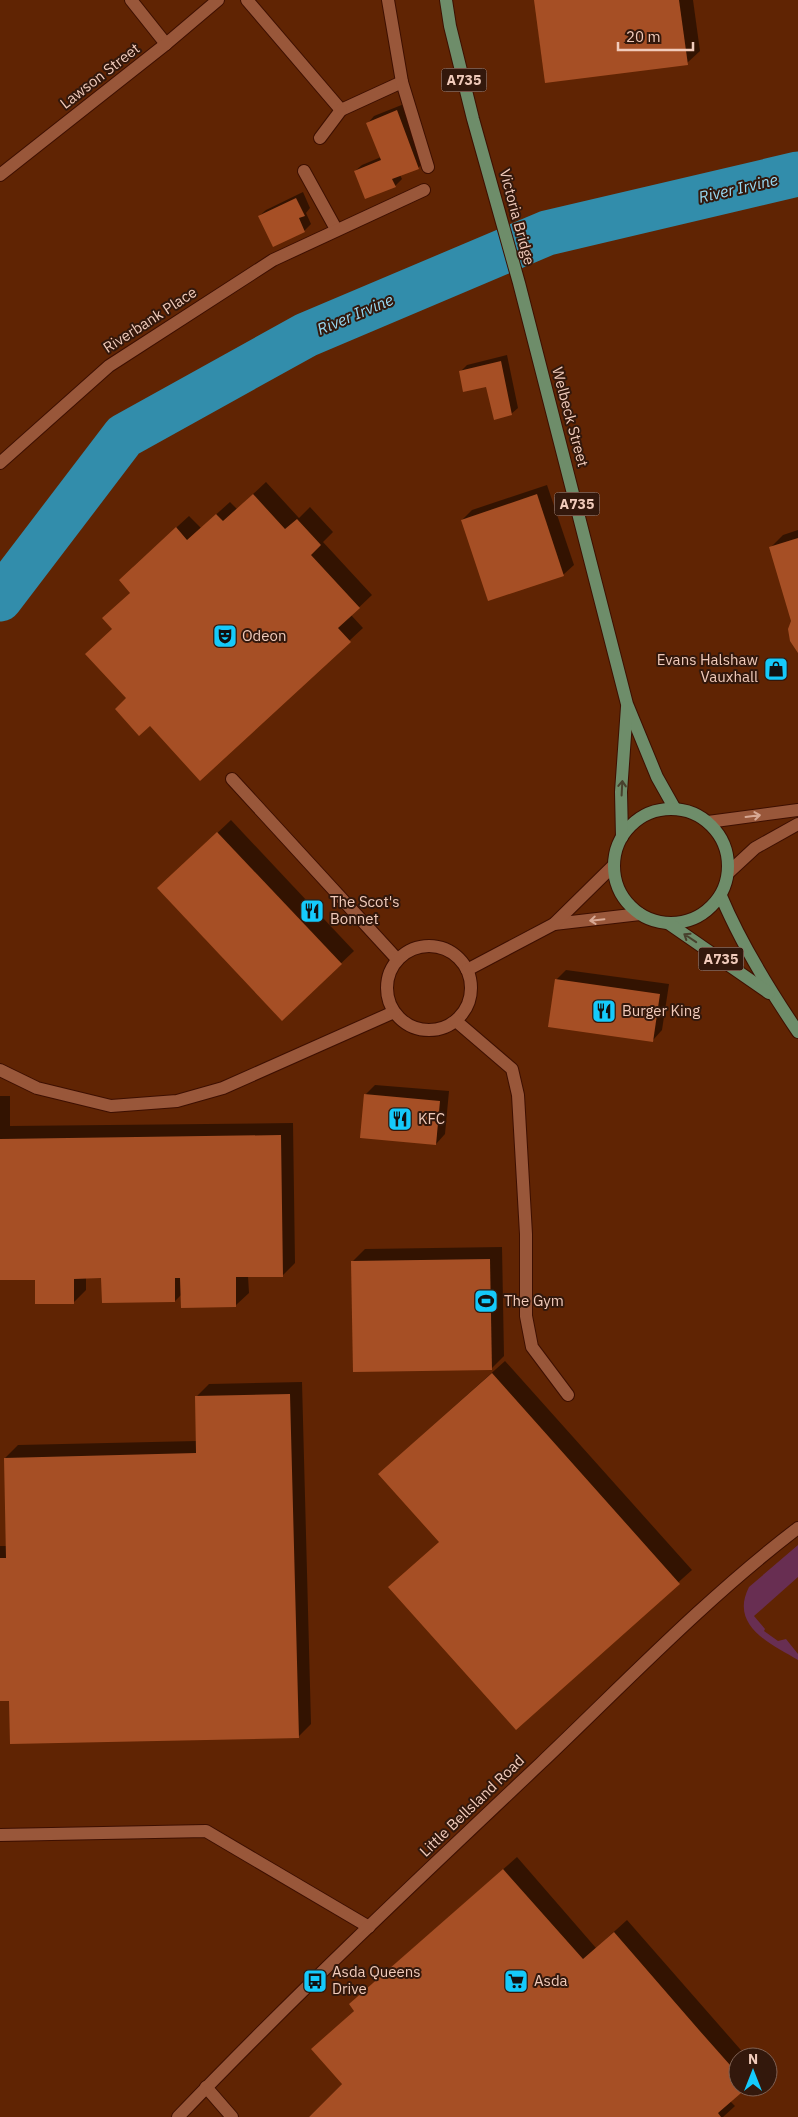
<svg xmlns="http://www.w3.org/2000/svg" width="798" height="2117" viewBox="0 0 798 2117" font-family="'IBM Plex Sans',sans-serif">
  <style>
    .green { fill: #682e52 }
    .shadow { fill: #0007 }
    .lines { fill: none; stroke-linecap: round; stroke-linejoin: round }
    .river { stroke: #328dab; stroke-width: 45 }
    .building { fill: #a64f25 }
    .minor-casing { stroke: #3d0f00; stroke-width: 14 }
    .primary-casing { stroke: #3d0f00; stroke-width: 14 }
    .minor { stroke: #99573a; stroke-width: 12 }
    .primary { stroke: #6e8d6a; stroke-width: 12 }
    .oneway { stroke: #48412d }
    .oneway2 { stroke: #d7a894 }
    .labels { text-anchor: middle; stroke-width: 4; stroke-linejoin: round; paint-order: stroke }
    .shield { fill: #33180c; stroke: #b89586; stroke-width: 1 }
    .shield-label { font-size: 14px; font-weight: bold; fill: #f1cbbb }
    .street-label { font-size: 15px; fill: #f1cbbb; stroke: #33180c }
    .poi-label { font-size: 15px; fill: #f1cbbb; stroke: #33180c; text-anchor: start }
    .water-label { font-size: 16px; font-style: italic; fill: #97d9f3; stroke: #33180c }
  </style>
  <rect width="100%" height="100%" fill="#602403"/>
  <path class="green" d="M798,1545v32l-44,39 11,13 -1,2 14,10 8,-2 12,15v6c-27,-16 -69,-34 -49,-73z"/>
  <g class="shadow">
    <path d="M535,0h158l7,51 -13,12z"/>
    <path d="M404,104l21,57 -7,7 -18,7 2,4 -7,7 -40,-15 7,-6 19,-8 -13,-34 6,-7z"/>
    <path d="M303,192l7,16 -4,5 5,11 -7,7 -45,-15 7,-6z"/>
    <path d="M507,355l11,53 -7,6 -24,-29 -27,-13 7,-7z"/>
    <path d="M266,482l33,36 11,-11 23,25 -10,10 49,53 -21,20 12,13 -163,151 -73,-81 -14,-69 18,-37 2,-25 56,-51 12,12 29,-26 7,7z"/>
    <path d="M547,485l27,80 -10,9 -75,26 -27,-80 10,-10z"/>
    <path d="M798,530v121l-5,-30 -23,-73 13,-13z"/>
    <path d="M231,820l123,131 -72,68 -110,-143z"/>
    <path d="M566,970l103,14 -7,46 -9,10 -97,-60z"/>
    <path d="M375,1085l74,6 -4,43 -9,10 -71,-49z"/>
    <path d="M0,1096h10v30l283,-3 2,140 -13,13h-34l1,17 -13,12 -54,-11 -7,7 -73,-24h-16v13l-13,13 -37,-24h-36z"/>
    <path d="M502,1247l2,109 -13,13 -139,-107 13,-13z"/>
    <path d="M505,1361l187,209 -176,158 -76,-186 -48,-80z"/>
    <path d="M302,1382l9,342 -13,13 -298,-37v-154h7l-2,-88 13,-13 179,-4 -1,-44 13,-13z"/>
    <path d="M517,1857l79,91 31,-28 120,137h-9v30h8l-16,14 5,5 -12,11h-414l34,-34 -30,-34 42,-39 -5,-6 13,-12z"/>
  </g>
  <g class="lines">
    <path class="river" d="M0,599l124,-163 182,-101 241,-102 251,-59"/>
  </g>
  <g class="building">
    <path d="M534,0h145l9,65 -143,18z"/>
    <path d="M397,110l22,59 -27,10 4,8 -31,12 -11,-28 27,-11 -15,-37z"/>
    <path d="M296,198l9,18 -6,2 6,14 -32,15 -15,-31z"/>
    <path d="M501,361l11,54 -18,5 -8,-33 -23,5 -4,-21z"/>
    <path d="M253,494l32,35 12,-10 24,26 -10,10 49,53 -22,20 13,14 -151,139 -50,-55 -11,10 -24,-27 11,-11 -41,-44 27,-25 -10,-11 28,-25 -11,-13 57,-53 11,13 29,-26 7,7z"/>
    <path d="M537,494l27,82 -76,25 -27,-81z"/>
    <path d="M798,538v115l-8,-12 -2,-12 3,-8 -22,-74z"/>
    <path d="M217,832l125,132 -60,57 -125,-133z"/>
    <path d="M555,979l105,15 -7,48 -105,-15z"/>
    <path d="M364,1094l76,7 -4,44 -76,-7z"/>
    <path d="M281,1135l2,142h-47v30l-55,1 -1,-30h-5v24l-73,1 -1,-25 -27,1v25h-39v-24h-35v-141z"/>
    <path d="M490,1259l2,111 -139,2 -2,-111z"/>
    <path d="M492,1373l188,211 -164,146 -128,-143 51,-45 -61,-68z"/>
    <path d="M290,1394l9,344 -289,6 -1,-43h-9v-143h6l-2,-100 192,-5 -1,-57z"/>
    <path d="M503,1869l80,90 31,-27 85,98 39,44v13h10l-30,26 3,4h-412l33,-33 -31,-35 43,-38 -5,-7z"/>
  </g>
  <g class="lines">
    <g class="minor-casing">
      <g id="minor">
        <path d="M131,0l35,44"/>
        <path d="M247,0l94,110 61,-28"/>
        <path d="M388,0l14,82 26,85"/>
        <path d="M320,138l21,-28"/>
        <path d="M304,171l32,58"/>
        <path d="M0,175l166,-131 52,-44"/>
        <path d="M0,463l109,-97 164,-106 151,-70"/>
        <path d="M232,779l165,180"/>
        <path d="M708,822l90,-12"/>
        <path d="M728,873l27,-25 43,-24"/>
        <path d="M554,924l86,-10"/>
        <circle cx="429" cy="988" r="42"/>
        <path d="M467,970l87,-46 60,-59"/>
        <path d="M456,1021l56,48 6,26 8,139v82l6,31 36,48"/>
        <path d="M0,1070l37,18 74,18 66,-5 46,-13 171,-76"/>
        <path d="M0,1835l206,-4 163,96"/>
        <path d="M206,2087l26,30"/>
        <path d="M178,2117c117,-122 240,-238 363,-354 84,-80 165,-165 257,-235"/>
      </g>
    </g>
    <g class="primary-casing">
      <g id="primary">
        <path d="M446,0l4,26 23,93 46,164 108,421 30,73 18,32"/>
        <circle cx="671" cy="866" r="57"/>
        <path d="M622,837l-1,-45 6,-85"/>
        <path d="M721,896c20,48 48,93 77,136"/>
        <path d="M668,923l101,70"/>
      </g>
    </g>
    <use href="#minor" class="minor"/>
    <use href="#primary" class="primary"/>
  </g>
  <defs><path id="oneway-shaft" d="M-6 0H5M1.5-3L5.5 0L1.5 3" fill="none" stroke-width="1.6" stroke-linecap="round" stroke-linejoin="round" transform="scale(1.25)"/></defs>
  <g class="oneway">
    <use href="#oneway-shaft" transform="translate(622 788) rotate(-87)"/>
    <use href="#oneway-shaft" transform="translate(690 938) rotate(-146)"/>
  </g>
  <g class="oneway2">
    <use href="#oneway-shaft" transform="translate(753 816) rotate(-7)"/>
    <use href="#oneway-shaft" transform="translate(597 920) rotate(174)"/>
  </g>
  <defs>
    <g id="theatre-square" transform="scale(1.25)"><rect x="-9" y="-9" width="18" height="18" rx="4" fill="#15cafb" stroke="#33180c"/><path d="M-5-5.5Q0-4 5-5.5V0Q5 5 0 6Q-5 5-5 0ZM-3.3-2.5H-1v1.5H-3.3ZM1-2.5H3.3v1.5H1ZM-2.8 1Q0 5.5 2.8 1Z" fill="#111"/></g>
    <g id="shop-square" transform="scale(1.25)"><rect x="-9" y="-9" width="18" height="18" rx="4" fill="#15cafb" stroke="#33180c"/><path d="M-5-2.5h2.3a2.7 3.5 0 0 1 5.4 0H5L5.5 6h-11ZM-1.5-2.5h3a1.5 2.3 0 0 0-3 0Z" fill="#111"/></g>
    <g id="restaurant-square" transform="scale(1.25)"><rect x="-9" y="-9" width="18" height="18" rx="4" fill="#15cafb" stroke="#33180c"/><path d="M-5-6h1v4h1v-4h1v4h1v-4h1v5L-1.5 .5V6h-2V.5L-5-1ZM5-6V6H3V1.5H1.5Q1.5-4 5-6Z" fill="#111"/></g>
    <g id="stadium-square" transform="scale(1.25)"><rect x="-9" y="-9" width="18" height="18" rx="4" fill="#15cafb" stroke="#33180c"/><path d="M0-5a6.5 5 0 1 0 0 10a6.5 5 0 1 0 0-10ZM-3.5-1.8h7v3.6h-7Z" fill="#111"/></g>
    <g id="bus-square" transform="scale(1.25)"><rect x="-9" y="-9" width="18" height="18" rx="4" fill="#15cafb" stroke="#33180c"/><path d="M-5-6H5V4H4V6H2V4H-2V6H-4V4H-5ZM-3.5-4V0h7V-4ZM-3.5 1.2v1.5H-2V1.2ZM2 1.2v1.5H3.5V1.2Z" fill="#111"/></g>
    <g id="supermarket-square" transform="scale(1.25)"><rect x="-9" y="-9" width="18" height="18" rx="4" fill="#15cafb" stroke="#33180c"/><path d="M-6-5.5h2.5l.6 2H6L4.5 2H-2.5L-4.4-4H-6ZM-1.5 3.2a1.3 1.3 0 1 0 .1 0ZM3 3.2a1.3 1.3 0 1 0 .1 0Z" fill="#111"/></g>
  </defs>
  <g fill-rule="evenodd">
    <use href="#theatre-square" x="225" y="636"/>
    <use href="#shop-square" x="776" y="669"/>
    <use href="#restaurant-square" x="312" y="911"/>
    <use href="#restaurant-square" x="604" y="1011"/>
    <use href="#restaurant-square" x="400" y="1119"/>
    <use href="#stadium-square" x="486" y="1301"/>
    <use href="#bus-square" x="315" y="1981"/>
    <use href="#supermarket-square" x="516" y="1981"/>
  </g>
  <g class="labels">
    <g class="shield">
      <rect x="441.5" y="68.5" width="45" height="23" rx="4"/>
      <rect x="554.5" y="492.5" width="45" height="23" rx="4"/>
      <rect x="698.5" y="947.5" width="45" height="23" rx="4"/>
    </g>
    <g class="shield-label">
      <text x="464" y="85">A735</text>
      <text x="577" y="509">A735</text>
      <text x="721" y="964">A735</text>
    </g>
    <g class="street-label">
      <text transform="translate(100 76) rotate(-38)" y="5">Lawson Street</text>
      <text transform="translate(517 217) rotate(75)" y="5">Victoria Bridge</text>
      <text transform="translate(150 320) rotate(-33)" y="5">Riverbank Place</text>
      <text transform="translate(570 417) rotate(75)" y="5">Welbeck Street</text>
      <text transform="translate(472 1806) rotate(-44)" y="5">Little Bellsland Road</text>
    </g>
    <g class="poi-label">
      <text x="242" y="641">Odeon</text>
      <text x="758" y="665" text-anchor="end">Evans Halshaw<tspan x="758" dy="17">Vauxhall</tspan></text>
      <text x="330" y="907">The Scot's<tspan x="330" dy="17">Bonnet</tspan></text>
      <text x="622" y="1016">Burger King</text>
      <text x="418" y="1124">KFC</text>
      <text x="504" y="1306">The Gym</text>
      <text x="332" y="1977">Asda Queens<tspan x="332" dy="17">Drive</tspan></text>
      <text x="534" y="1986">Asda</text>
    </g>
    <g class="water-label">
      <text transform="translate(738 188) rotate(-13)" y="6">River Irvine</text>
      <text transform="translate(355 314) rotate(-23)" y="6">River Irvine</text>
    </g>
  </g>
  <g transform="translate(753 2072)"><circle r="24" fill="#33180c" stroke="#7f6052"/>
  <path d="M0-4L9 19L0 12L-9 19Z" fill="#15cafb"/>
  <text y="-8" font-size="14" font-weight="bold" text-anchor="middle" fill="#f1cbbb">N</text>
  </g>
  <path d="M618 42v8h75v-8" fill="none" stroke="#f1cbbb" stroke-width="2.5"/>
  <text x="626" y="42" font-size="15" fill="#f1cbbb" stroke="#33180c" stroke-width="4" paint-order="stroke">20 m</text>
</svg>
